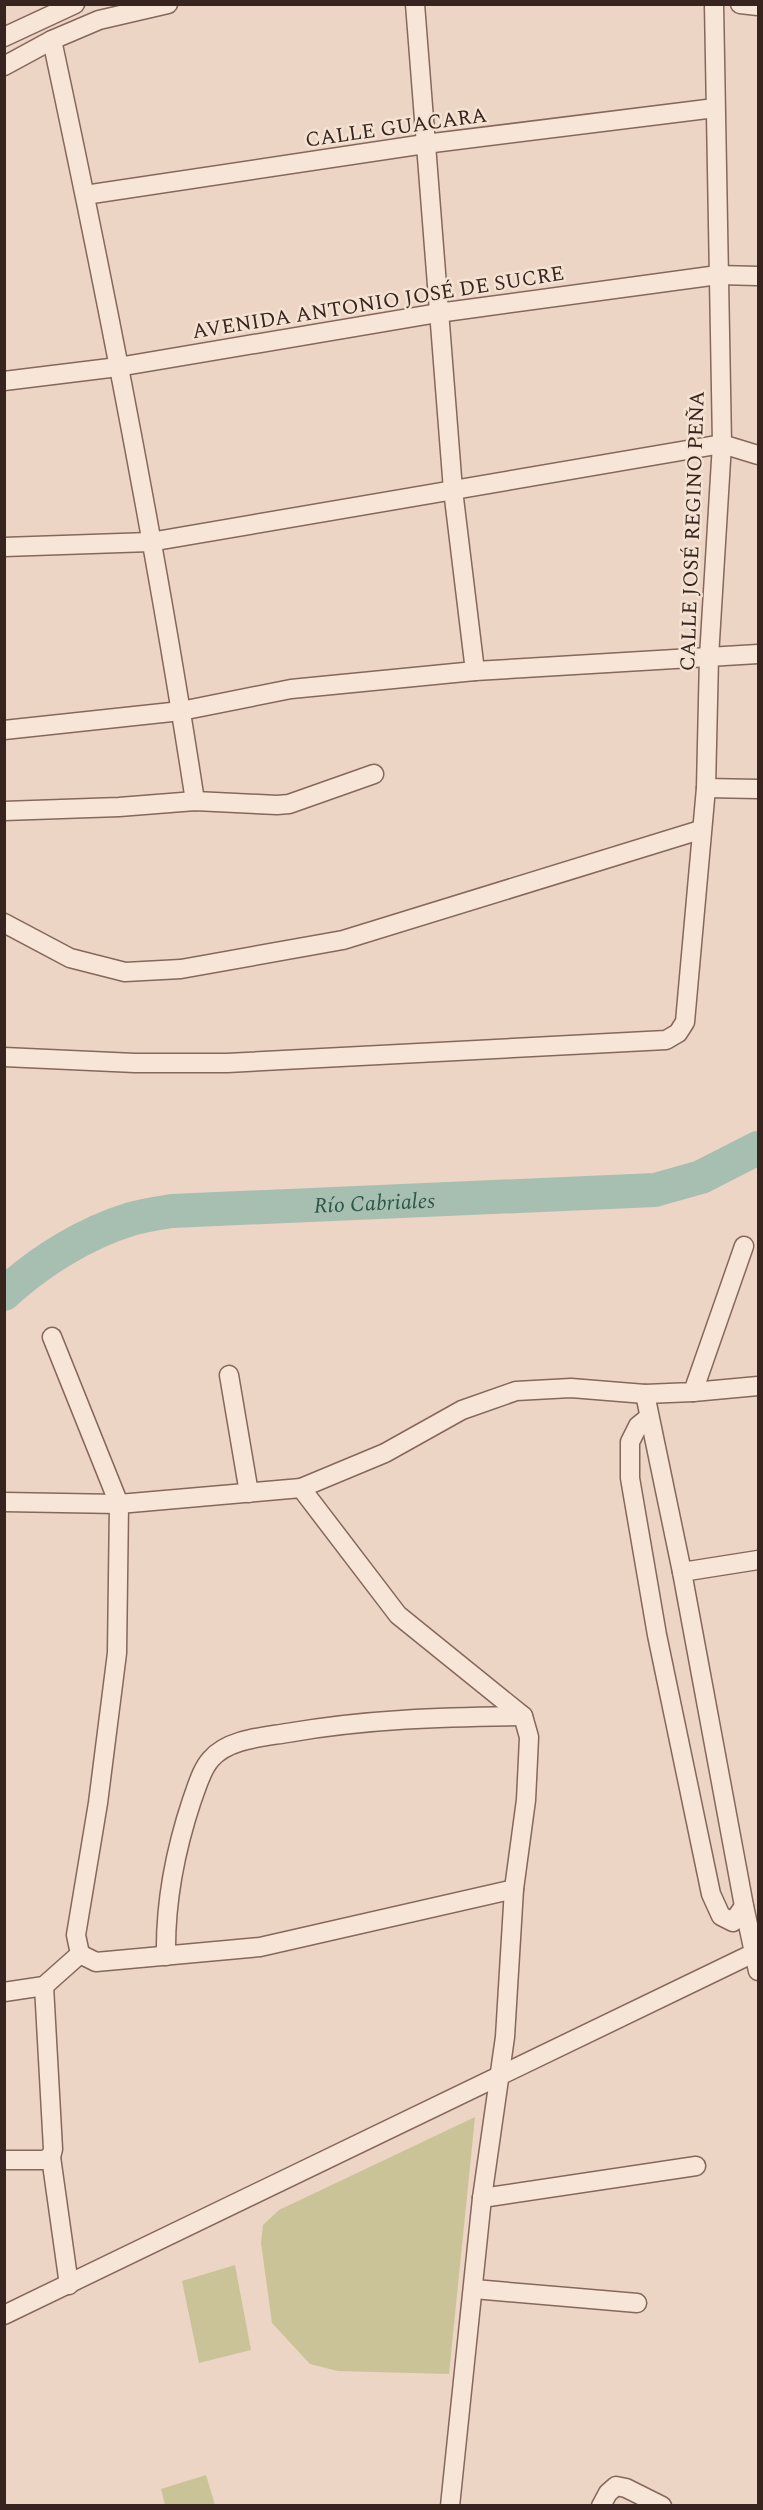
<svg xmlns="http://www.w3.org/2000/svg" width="763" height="2510" viewBox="0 0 763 2510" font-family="Spectral,serif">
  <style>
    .green { fill: #cac398 }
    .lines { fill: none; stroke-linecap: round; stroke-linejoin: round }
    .river { stroke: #a6bfb1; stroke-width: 34 }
    .minor-casing { stroke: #86675b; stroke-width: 21 }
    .minor { stroke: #f7e5d7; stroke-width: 18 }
    .labels { text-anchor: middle; stroke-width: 5; stroke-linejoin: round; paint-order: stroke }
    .street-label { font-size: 21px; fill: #37241e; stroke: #f4e2d3 }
    .water-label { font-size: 22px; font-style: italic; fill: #2e5649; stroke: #f4e2d3 }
  </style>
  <rect width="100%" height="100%" fill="#ecd5c4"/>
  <g class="green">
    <path d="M475,2117l-26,257 -111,-3 -28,-7 -38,-41 -11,-80 2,-18 16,-15z"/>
    <path d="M235,2265l16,85 -52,13 -17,-82z"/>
    <path d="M206,2475l9,30h-50l-4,-16z"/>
  </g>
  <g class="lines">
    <path class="river" id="s1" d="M4,1294c36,-33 81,-61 127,-75 13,-4 28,-6 41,-8l483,-21 46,-13 57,-29"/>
    <g class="minor-casing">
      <g id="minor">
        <path d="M415,4l38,486 22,181"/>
        <path d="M740,4l18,2"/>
        <path d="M4,37l71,-33"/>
        <path d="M52,40c54,252 104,506 143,761"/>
        <path d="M4,66l48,-26 47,-20 69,-16"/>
        <path d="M85,195l340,-51 290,-36"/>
        <path d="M4,381l114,-14 320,-54 280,-38 40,1"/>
        <path d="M4,547l146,-5 572,-98 36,11"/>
        <path d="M4,730l177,-19 110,-22 184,-18 283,-17"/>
        <path d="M706,788l52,1"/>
        <path d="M4,811l115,-4 76,-6 82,4 12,-1 85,-30"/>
        <path d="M4,923l66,35 55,14 56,-3 162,-29 357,-110"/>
        <path d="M4,1057l131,6h92l439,-23 12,-7 7,-11 21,-234 3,-131 13,-213 -8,-440"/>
        <path d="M52,1337l67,167 -2,149 -19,150 -22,132 4,19"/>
        <path d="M229,1375l20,118"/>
        <path d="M693,1392l65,-6"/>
        <path d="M645,1394l37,178 62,334 14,65"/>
        <path d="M649,1417l-11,9 -8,16v36l27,157 54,259 10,22 12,6 11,-16"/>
        <path d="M301,1488l84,-35 77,-43 54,-19 55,-3 74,6 48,-2 51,-146"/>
        <path d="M4,1502l115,2 182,-16 97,127 125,101 6,21 -1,22 -2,41 -12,89 -9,148 -23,161 -32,308"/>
        <path d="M682,1572l76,-12"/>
        <path d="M166,1956c-1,-53 9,-105 26,-156 5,-13 9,-30 19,-41 17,-20 52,-22 76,-26 80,-14 156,-16 236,-17"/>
        <path d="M4,1992l40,-6 36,-32 16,8 164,-15 254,-58"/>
        <path d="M51,2157l18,128"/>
        <path d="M4,2160h39l8,-3 2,-8 -9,-163"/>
        <path d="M482,2198l214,-32"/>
        <path d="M474,2289l163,14"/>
        <path d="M4,2315l754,-364"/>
        <path d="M601,2506l7,-13 8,-7 10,2 36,18"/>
      </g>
    </g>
    <use href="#minor" class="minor"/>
  </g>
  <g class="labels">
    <g class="street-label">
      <text transform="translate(396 127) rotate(-8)" y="7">CALLE GUACARA</text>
      <text transform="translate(378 302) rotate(-9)" y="7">AVENIDA ANTONIO JOSÉ DE SUCRE</text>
      <text transform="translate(692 531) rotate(-88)" y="7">CALLE JOSÉ REGINO PEÑA</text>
    </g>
    <g class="water-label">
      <text dy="8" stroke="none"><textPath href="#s1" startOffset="393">Río Cabriales</textPath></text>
    </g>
  </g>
  <rect width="763" height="2510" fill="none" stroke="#37241e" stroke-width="12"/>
</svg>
